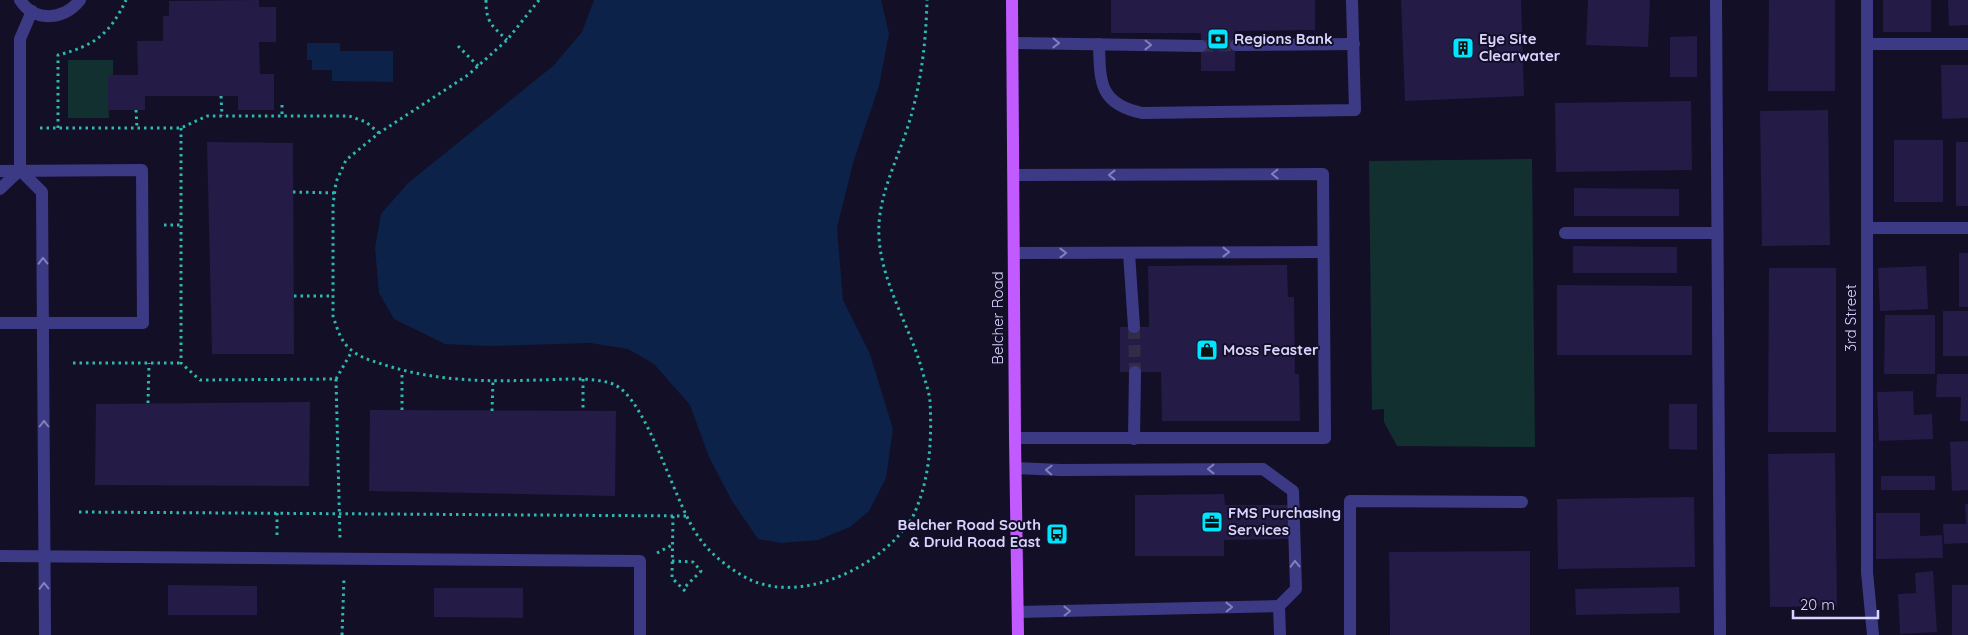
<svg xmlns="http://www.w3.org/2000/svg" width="1968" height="635" viewBox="0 0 1968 635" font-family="Quicksand,sans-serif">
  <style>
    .green { fill: #12302f }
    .water { fill: #0c2248 }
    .building { fill: #241b47 }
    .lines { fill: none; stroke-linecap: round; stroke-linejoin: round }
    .minor-tunnel { stroke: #312d47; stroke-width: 12; stroke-dasharray: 12 6; stroke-linecap: butt }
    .path { stroke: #2fb8b0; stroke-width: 3; stroke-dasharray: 2.5 4; stroke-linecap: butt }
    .minor { stroke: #3d3a85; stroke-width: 12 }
    .major { stroke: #c25bff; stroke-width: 12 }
    .oneway { stroke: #837fbc }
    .labels { text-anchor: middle; stroke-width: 4; stroke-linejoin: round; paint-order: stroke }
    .poi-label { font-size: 15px; font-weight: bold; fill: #d9d4ff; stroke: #130f26; text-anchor: start }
    .street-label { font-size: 15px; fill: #d9d4ff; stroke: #130f26 }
  </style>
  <rect width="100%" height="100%" fill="#130f26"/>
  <g class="green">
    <path d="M68,60h45v15h-5l1,43h-41z"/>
    <path d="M1532,159l3,288 -138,-1 -13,-24v-13l-12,1 -3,-249z"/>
  </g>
  <g class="water">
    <path d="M594,0h287l8,34 -10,52 -26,77 -16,65 6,72 27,54 23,75 -7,49 -17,33 -19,16 -32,13 -37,3 -23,-4 -26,-38 -23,-44 -19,-52 -36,-41 -26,-15 -38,-6 -101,3 -44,-2 -51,-25 -15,-26 -4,-45 6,-34 27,-31 145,-117 29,-34z"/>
    <path d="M307,43h33v8h53v31l-61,-1v-11h-20v-10h-5z"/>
  </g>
  <g class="building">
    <path d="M259,0v7h17v35h-17l1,32h14v36h-36v-14h-93v14h-37v-35h30l-1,-34h26v-25h6v-15z"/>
    <path d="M1111,0h204v30l-80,1v40h-34v-38h-90z"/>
    <path d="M1401,0h120l3,96 -119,5z"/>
    <path d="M1588,0h62l-2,47 -62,-2z"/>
    <path d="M1769,0h66v91h-67z"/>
    <rect x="1883" y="0" width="48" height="32"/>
    <path d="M1948,0h20v25l-19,1z"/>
    <path d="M1697,36v41h-27v-40z"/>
    <path d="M1941,65h27v53l-26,1z"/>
    <path d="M1691,101l1,69 -136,2 -1,-69z"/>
    <path d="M1828,110l2,135 -68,1 -2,-135z"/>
    <rect x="1894" y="140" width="49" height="62"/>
    <path d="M207,142l86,1 1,211h-82z"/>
    <rect x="1956" y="142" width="12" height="64"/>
    <path d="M1574,188l105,1v27h-105z"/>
    <path d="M1573,246l104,1v26h-104z"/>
    <rect x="1959" y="253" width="9" height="54"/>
    <path d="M1287,265l1,32h6l1,77h4l1,47h-138l-1,-49h-41v-45h29l-1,-61z"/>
    <path d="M1926,266l2,43 -48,2 -2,-43z"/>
    <path d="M1769,268h67v164h-68z"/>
    <path d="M1557,285l135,1v69h-135z"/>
    <rect x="1943" y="311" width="25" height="45"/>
    <path d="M1885,315h50v59h-51z"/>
    <path d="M1937,374h31v47h-8l1,-24h-25z"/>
    <path d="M1913,391l1,24 18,-1 1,25 -54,2 -2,-49z"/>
    <path d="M310,402l-1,84 -214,-1 1,-81z"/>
    <path d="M1669,404h28v46l-28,-1z"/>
    <path d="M370,410l246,1 -1,85 -246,-5z"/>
    <path d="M1968,441v49l-16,1 -2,-49z"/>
    <path d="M1835,453l2,153 -67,1 -2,-153z"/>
    <rect x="1881" y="476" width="54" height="14"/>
    <path d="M1224,494l1,11h63l1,34 -65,1v16h-89v-61z"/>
    <path d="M1694,497l1,70 -137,2 -1,-70z"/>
    <path d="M1965,504h3v39l-24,1 -1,-20h23z"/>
    <path d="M1876,513h44v23l22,-1 1,23 -67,1z"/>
    <path d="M1530,551v84h-140l-1,-83z"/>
    <path d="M1933,571l4,61 -37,2 -2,-40 18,-1 -1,-20z"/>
    <path d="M168,585l89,1v29h-89z"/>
    <rect x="1952" y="585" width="16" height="50"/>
    <path d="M1679,587l1,26 -104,2 -1,-26z"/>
    <path d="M434,588h89v30l-89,-1z"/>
  </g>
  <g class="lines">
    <g class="minor-tunnel">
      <path d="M1201,46l35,-1"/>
      <path d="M1134,327l1,45"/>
    </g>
    <g class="path">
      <path d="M486,0c0,22 5,25 21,40"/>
      <path d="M539,0l-32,40 -39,35 -89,58 -33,27 -10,22 -3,23v111c4,12 7,24 17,33 10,9 23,12 35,16 50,16 100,17 152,15 24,0 53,-4 76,4 35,14 62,123 87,155 11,15 26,27 43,37 49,29 122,-2 156,-41 5,-7 12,-13 15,-21 16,-35 18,-75 16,-113 -1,-10 -5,-20 -8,-31 -13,-47 -46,-95 -43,-146 2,-34 19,-66 29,-98 13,-41 18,-83 19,-126"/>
      <path d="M458,46l20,20"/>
      <path d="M221,96l1,20"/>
      <path d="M282,105v11"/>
      <path d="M136,110l1,18"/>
      <path d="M40,128h141l26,-12h142l17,6 13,11"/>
      <path d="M58,128v-73c36,-9 52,-21 68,-55"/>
      <path d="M181,128v235l19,17 136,-1 16,-28"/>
      <path d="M293,192l42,1"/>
      <path d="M164,225h17"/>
      <path d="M294,296h39"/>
      <path d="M73,363h108"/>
      <path d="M336,379l4,160"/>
      <path d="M583,379v32"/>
      <path d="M148,403l1,-40"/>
      <path d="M402,410v-39"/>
      <path d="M492,411l1,-30"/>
      <path d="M79,512l607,4"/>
      <path d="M277,513v24"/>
      <path d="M673,516l-1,62 15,15"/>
      <path d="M657,553l15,-8"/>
      <path d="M672,561l21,1 8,9 -18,18"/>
      <path d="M342,635l2,-57"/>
    </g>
    <g class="minor">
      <path d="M20,0c15,23 44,20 60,0"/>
      <path d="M1716,0l4,635"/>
      <path d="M1867,0v572l6,63"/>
      <path d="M1013,43l188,3"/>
      <path d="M1099,44c1,38 0,60 43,69l213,-3 -3,-110"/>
      <path d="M1867,44h101"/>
      <path d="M1236,45l118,-1"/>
      <path d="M20,170v-131l12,-28"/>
      <path d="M0,171l142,-1 1,153h-143"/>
      <path d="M1014,175l309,-1 2,264h-310"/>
      <path d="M0,189l20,-19 22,22 3,443"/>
      <path d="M1867,228h101"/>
      <path d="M1565,233h152"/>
      <path d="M1014,253l309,-1"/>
      <path d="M1129,253l5,74"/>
      <path d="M1134,439l1,-67"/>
      <path d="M1016,468l44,2 203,-1 30,22 3,98 -17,17 1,29"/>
      <path d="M0,556l640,5v74"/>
      <path d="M1018,612l261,-6"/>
      <path d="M1350,635v-134l172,1"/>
    </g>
    <path class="major" d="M1012,0l3,438 3,197"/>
  </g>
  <defs><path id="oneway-chevron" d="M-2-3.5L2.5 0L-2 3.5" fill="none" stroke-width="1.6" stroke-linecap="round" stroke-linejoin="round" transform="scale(1.25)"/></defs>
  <g class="oneway">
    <use href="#oneway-chevron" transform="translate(1056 43) rotate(1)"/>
    <use href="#oneway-chevron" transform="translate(1148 45) rotate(1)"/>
    <use href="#oneway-chevron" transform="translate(1275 174) rotate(180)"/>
    <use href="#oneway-chevron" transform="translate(1112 175) rotate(180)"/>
    <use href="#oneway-chevron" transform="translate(1226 252)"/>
    <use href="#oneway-chevron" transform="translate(1063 253)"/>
    <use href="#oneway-chevron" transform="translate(43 261) rotate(-91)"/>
    <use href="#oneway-chevron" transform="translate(44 424) rotate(-90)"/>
    <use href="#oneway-chevron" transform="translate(1211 469) rotate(180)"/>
    <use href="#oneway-chevron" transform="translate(1049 470) rotate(-178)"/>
    <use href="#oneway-chevron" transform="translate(1295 564) rotate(-91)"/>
    <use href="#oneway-chevron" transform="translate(44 586) rotate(-91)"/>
    <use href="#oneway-chevron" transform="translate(1229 607) rotate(-1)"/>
    <use href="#oneway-chevron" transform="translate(1067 611) rotate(-1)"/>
  </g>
  <defs>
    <g id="bank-square" transform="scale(1.125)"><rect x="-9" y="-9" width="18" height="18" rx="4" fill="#00e5ff" stroke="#130f26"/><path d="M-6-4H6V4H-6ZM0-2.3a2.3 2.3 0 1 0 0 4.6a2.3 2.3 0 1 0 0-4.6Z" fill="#111"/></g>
    <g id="building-square" transform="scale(1.125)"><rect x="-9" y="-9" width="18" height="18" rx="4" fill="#00e5ff" stroke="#130f26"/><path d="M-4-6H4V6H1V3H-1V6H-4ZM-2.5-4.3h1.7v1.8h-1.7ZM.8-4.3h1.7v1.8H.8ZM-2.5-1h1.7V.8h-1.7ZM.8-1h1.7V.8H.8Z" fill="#111"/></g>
    <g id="shop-square" transform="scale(1.125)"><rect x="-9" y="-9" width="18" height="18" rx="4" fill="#00e5ff" stroke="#130f26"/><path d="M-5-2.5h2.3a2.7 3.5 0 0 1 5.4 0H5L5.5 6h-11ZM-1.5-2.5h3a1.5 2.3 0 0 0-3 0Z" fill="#111"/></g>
    <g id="office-square" transform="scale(1.125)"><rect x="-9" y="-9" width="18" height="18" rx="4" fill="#00e5ff" stroke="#130f26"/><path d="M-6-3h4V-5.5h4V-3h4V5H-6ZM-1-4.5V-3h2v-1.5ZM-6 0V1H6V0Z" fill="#111"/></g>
    <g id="bus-square" transform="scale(1.125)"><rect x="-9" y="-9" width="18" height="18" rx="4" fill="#00e5ff" stroke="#130f26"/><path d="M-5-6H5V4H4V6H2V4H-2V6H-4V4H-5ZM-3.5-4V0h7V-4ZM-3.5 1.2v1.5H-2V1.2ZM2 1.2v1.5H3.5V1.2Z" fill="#111"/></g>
  </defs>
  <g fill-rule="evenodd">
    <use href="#bank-square" x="1218" y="39"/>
    <use href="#building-square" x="1463" y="48"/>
    <use href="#shop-square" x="1207" y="350"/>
    <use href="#office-square" x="1212" y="522"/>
    <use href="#bus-square" x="1057" y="534"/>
  </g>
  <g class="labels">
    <g class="poi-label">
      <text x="1234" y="44">Regions Bank</text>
      <text x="1479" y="44">Eye Site<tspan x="1479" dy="17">Clearwater</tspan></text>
      <text x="1223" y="355">Moss Feaster</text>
      <text x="1228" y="518">FMS Purchasing<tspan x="1228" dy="17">Services</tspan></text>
      <text x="1041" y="530" text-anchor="end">Belcher Road South<tspan x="1041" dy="17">&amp; Druid Road East</tspan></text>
    </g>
    <g class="street-label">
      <text transform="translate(998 318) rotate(-90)" y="5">Belcher Road</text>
      <text transform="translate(1851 318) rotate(-90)" y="5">3rd Street</text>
    </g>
  </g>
  <path d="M1793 610v8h85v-8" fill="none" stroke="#d9d4ff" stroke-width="2.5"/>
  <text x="1800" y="610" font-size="15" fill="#d9d4ff" stroke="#130f26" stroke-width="4" paint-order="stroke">20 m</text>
</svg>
